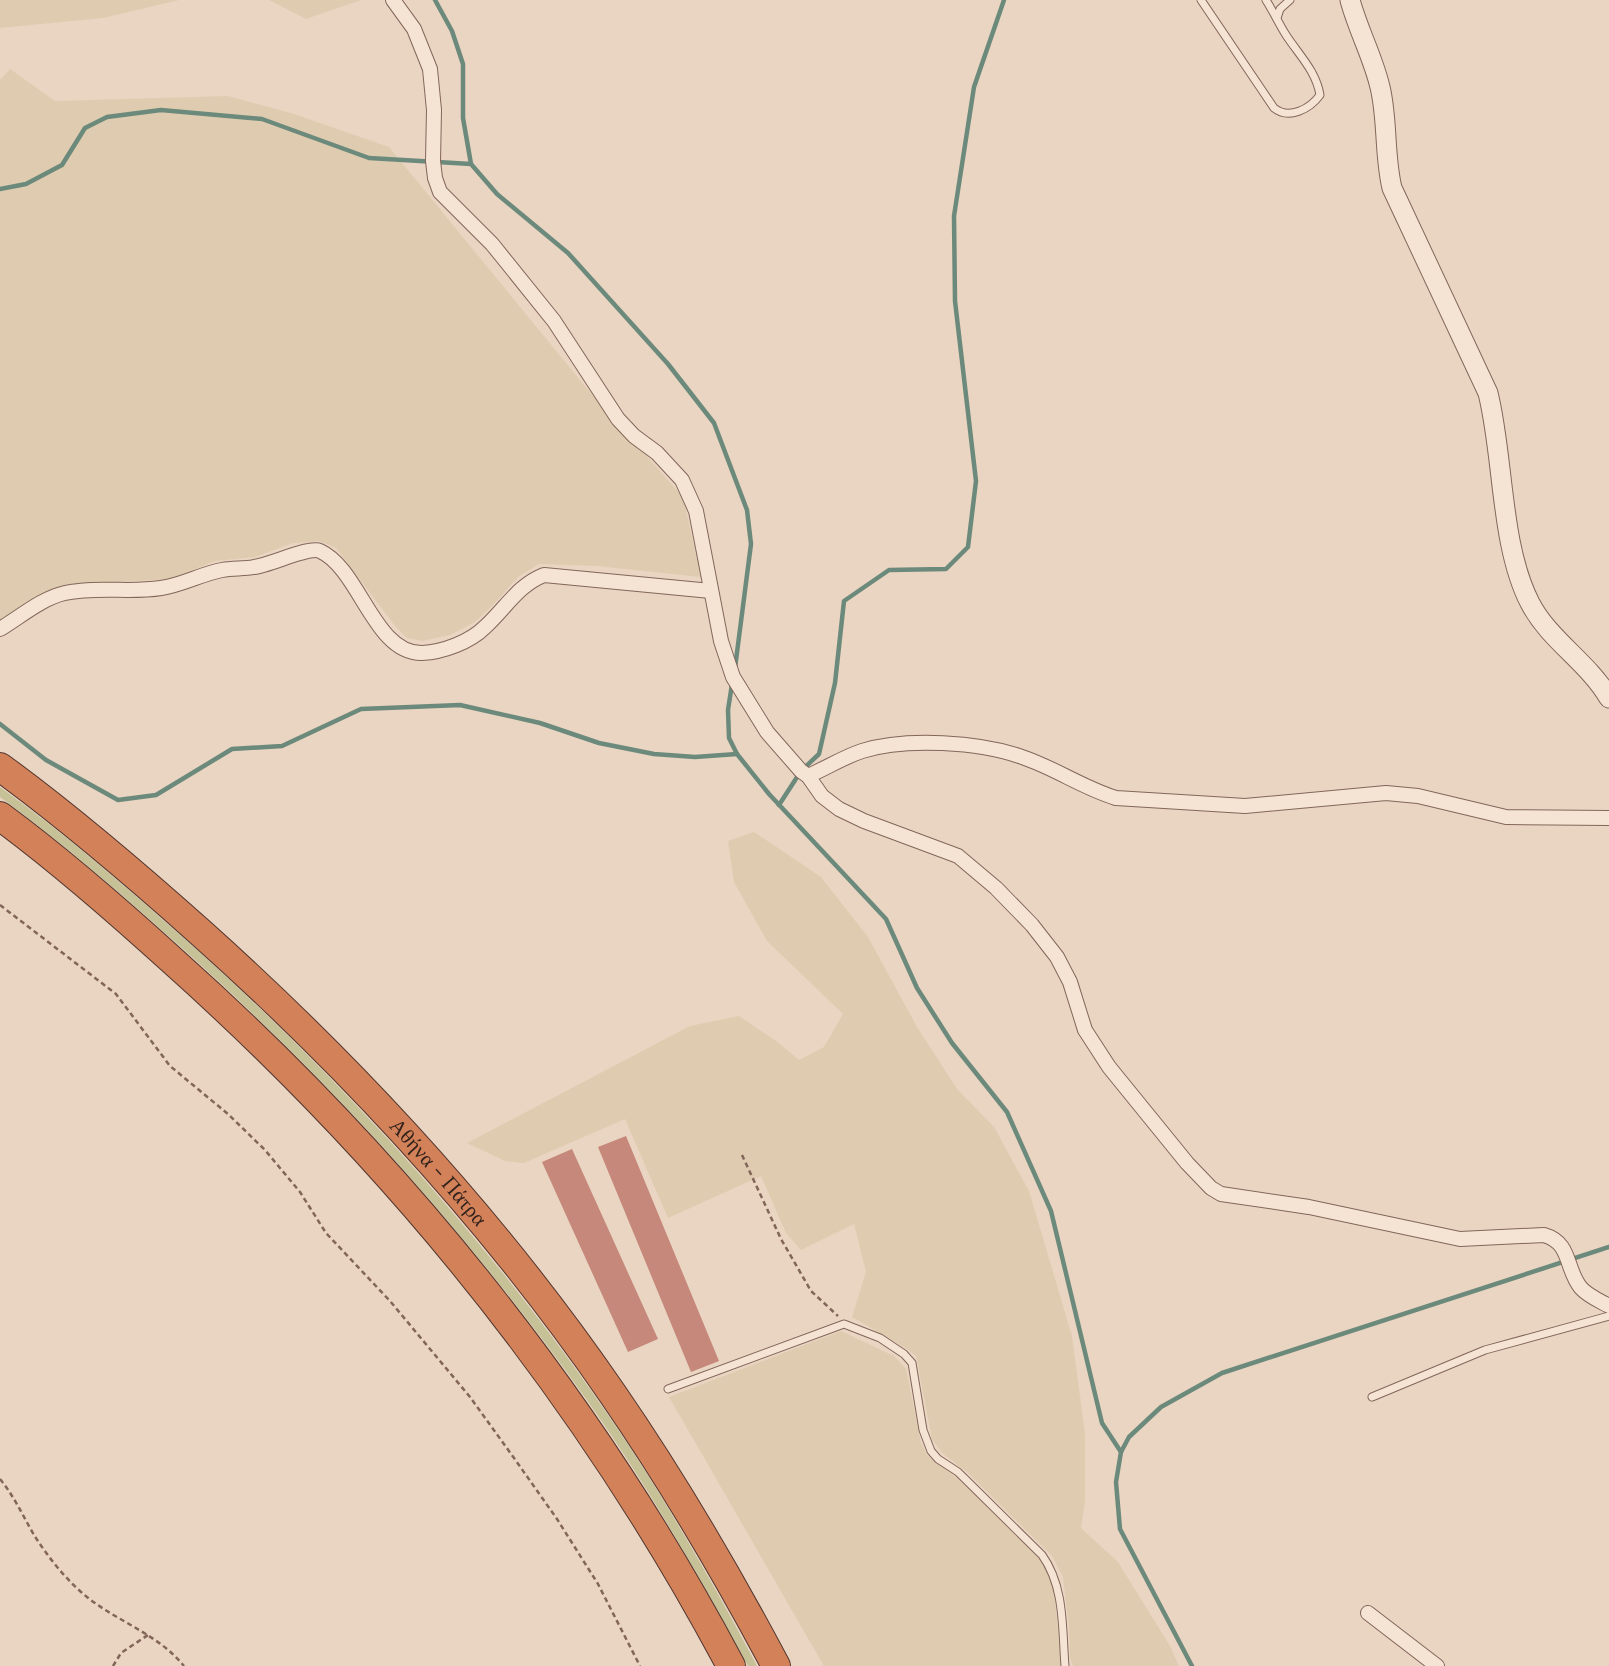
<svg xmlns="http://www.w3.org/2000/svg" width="1609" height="1666" viewBox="0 0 1609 1666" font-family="Lora,serif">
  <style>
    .farmland { fill: #dfccb0 }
    .green { fill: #c7c197 }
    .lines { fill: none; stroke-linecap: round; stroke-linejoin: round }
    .stream { stroke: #6c8a7b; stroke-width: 4.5 }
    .building { fill: #c5887a }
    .service-casing { stroke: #82665a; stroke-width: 9 }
    .minor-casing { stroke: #82665a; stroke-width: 16 }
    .tertiary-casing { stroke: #82665a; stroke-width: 21 }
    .motorway-casing { stroke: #50362f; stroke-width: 30 }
    .path { stroke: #82665a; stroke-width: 2.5; stroke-dasharray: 5 3.5; stroke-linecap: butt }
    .service { stroke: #f5e4d4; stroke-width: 7 }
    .minor { stroke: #f5e4d4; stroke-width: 14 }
    .tertiary { stroke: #f5e4d4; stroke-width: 19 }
    .motorway { stroke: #d38158; stroke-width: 28 }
    .labels { text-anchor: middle; stroke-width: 5; stroke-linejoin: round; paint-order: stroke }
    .street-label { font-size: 21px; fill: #33231d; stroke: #f2e1d0 }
  </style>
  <rect width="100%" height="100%" fill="#ead4c2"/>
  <g class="farmland">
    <path d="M0,0h179l-76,18 -103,10z"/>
    <path d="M269,0h92l-55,19z"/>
    <path d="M10,69l45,32 173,-5 66,18 95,33 200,244 94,106 18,80 -104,-11 -58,-2 -21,13 -24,27 -19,18 -25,13 -28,6 -15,-3 -12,-12 -59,-78 -17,-7 -26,2 -38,14 -40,4 -45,18 -84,5 -39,7 -47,29v-540z"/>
    <path d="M754,832l67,45 47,60 49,90 40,62 37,38 35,64 43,145 13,98v68l-4,26 37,34 52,84 9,20h-106l-3,-8 -1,-31 -6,-50 -11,-21 -85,-84 -25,-19 -10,-14 -16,-83 -12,-9 -52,-30 14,-45 -12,-48 -53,26 -15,-17 -25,-57 -93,42 -43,-99 -101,44 -19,-2 -38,-18 223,-117 49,-10 37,25 23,19 25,-13 19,-33 -76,-73 -33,-59 -6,-41z"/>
    <path d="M841,1331l53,25 12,13 15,74 6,12 31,24 82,80 9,17 6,21 6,69h-237l-155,-269z"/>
  </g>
  <path class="green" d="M0,787c65,47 126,100 186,153 162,145 309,308 431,488 51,76 97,157 140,238h-9c-49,-90 -100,-180 -159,-263 -118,-166 -254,-318 -406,-454 -59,-53 -119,-105 -183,-152z"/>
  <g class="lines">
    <g class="stream">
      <path d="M435,0l17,31 11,33v54l8,46 26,30 71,59 100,111 46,59 33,87 4,34 -16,124"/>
      <path d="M0,189l26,-5 36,-19 23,-37 22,-11 54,-7 101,9 107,39 102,6"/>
      <path d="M732,684l-4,26 1,28 8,16 32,40 117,125 31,69 35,55 55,69 44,99 51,212 19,29"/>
      <path d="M0,724l46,36 72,40 38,-5 76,-46 50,-3 79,-37 99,-4 80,18 59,20 55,11 41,3 42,-3"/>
      <path d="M779,805l22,-34 18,-17 16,-71 9,-82 45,-31 57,-1 22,-22 8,-66 -21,-180 -1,-85 20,-129 30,-87"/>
      <path d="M1192,1666l-72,-137 -4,-47 5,-30 8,-15 32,-30 61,-34 387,-126"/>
    </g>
  </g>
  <g class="building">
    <path d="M626,1136l93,225 -28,11 -93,-225z"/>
    <path d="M572,1149l86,190 -30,13 -86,-190z"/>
  </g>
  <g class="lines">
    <g class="service-casing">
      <g id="service">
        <path d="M1201,0l73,108c15,12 36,1 46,-13 -4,-24 -21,-40 -34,-60 -7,-11 -13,-24 -20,-35"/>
        <path d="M1277,18l3,-9 10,-9"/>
        <path d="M668,1389l176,-65 36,14 24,16 8,9 11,67 8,21 7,8 20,13 84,83c23,32 20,74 23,111"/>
        <path d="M1372,1397l113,-47 124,-34"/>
      </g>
    </g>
    <g class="minor-casing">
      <g id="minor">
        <path d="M393,0l21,29 16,40 4,41 -1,51 2,17 5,14 52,52 62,77 64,98 16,17 23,17 25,27 14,31 25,130 12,36 34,55 34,39 7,5 14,20 17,13 25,12 94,35 38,32 36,37 25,32 13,25 15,48 24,37 78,96 24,25 10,6 88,13 151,32 84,-4c28,8 21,34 37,53 7,8 19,13 28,18"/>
        <path d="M0,629c20,-12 42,-31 65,-36 32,-7 65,0 96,-5 21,-3 40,-14 61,-18 11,-2 22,-1 32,-3 17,-2 55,-21 66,-16 40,18 54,103 102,102 21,-1 48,-11 63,-26 20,-18 33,-42 59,-52l167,16"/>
        <path d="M808,776c18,-8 36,-19 54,-25 44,-14 118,-9 160,6 33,11 61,31 94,41l129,8 141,-13 32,3 88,21 103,1"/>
        <path d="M1368,1613l69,53"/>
      </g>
    </g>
    <g class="tertiary-casing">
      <path id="tertiary" d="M1350,0c8,30 23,57 30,87 8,33 4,68 12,101l96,205c16,64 12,152 42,210 19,37 58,59 79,95"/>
    </g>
    <g class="motorway-casing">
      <g id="motorway">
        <path id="s1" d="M0,767c70,51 135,107 200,165 152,136 296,292 412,461 60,87 114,179 164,273"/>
        <path d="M0,816c61,45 118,95 174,146 225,201 415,437 557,704"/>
      </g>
    </g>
    <g class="path">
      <path d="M0,905l116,89 54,72 58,48 37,36 35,42 26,41 64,68 80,96 44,61 43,61 41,65 42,82"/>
      <path d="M742,1155l39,84 30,52 27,25"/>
      <path d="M0,1479c14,17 23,37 34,56 14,22 32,45 53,62 31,25 71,37 97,69"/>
      <path d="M113,1666l8,-13 27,-18"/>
    </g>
    <use href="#service" class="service"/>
    <use href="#minor" class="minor"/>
    <use href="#tertiary" class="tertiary"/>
    <use href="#motorway" class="motorway"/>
  </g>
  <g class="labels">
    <g class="street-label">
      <text dy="7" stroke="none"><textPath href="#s1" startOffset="598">Αθήνα - Πάτρα</textPath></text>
    </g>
  </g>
</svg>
